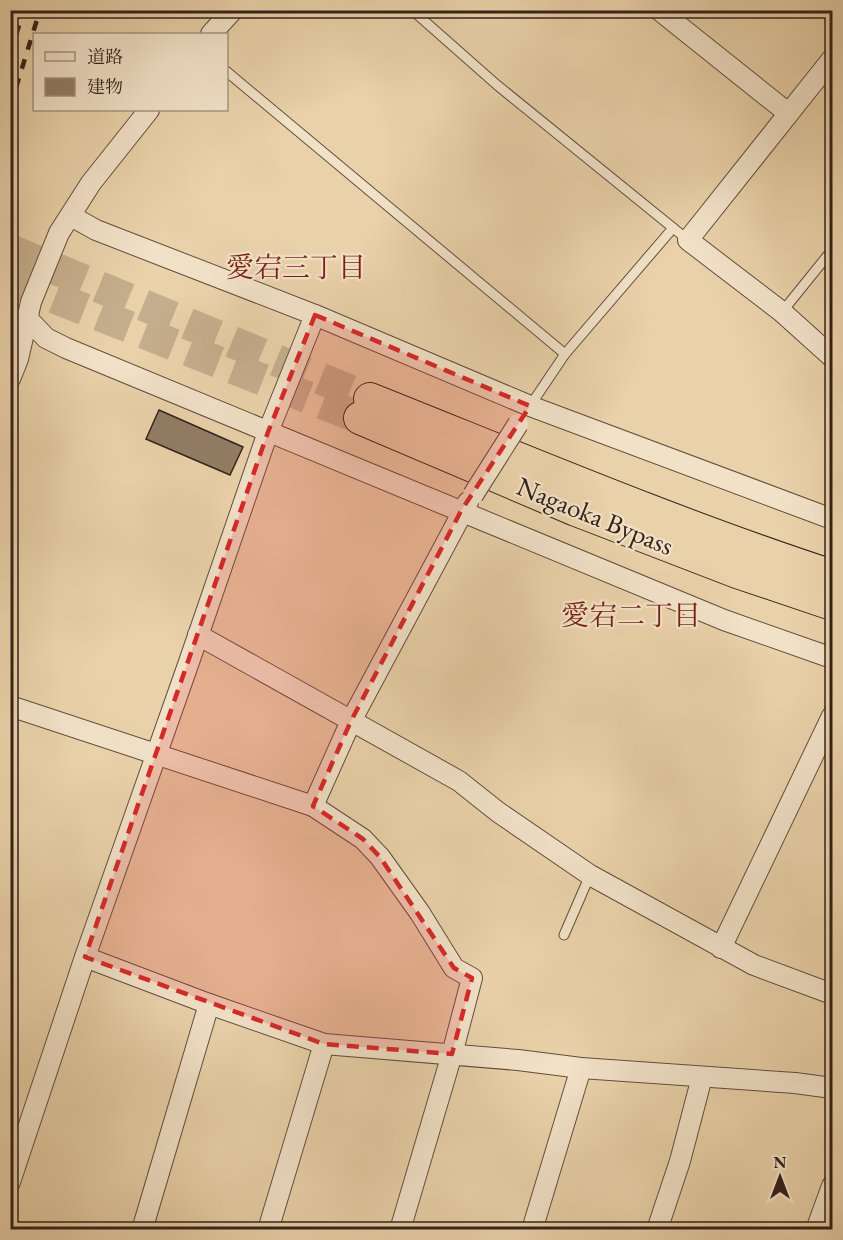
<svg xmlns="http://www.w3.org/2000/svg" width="843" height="1240" viewBox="0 0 843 1240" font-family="'EB Garamond','Noto Serif JP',serif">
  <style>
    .building { fill: #927d65; stroke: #34221b; stroke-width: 1.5 }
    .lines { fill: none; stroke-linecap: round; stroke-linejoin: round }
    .trunk-tunnel { stroke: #c5ae8d; stroke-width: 32; stroke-dasharray: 32 16; stroke-linecap: butt }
    .service-casing { stroke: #614e3e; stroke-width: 11 }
    .minor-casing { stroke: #614e3e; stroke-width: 22 }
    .trunk-casing { stroke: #34221b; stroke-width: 34 }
    .service { stroke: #f1e1c7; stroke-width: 9 }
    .minor { stroke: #f1e1c7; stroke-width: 20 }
    .trunk { stroke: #e9d1a9; stroke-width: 32 }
    .rail { stroke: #34221b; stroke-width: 4.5; stroke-dasharray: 10 10; stroke-linecap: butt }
    .minor-bridge-casing { stroke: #614e3e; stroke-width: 22; stroke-linecap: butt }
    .minor-bridge { stroke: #f1e1c7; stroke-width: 20 }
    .marked { fill: #d62828; fill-opacity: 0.2; stroke: #d62828; stroke-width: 4.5; stroke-dasharray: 12 8; stroke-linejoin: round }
    .labels { text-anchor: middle; stroke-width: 4.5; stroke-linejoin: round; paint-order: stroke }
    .street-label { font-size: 27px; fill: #34221b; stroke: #f1e1c7 }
    .neighbourhood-label { font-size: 28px; fill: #7a1f14; stroke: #f1e1c7 }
  </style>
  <rect width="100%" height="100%" fill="#e9d1a9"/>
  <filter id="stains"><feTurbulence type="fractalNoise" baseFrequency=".00333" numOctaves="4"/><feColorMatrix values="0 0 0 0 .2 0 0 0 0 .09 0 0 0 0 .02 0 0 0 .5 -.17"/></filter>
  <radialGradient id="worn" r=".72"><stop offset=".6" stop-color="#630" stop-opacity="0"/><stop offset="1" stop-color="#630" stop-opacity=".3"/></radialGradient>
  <path class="building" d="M159,410l84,37 -13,28 -84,-36z"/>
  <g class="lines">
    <g class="trunk-tunnel">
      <path d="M10,250l360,149"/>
      <path d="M10,280l350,138"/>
    </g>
    <g class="service-casing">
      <g id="service">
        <path d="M412,10l85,75 191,155"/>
        <path d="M226,71l339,283"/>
        <path d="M782,312l50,-62"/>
        <path d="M530,406l35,-52 108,-126"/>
        <path d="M564,935l26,-60"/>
      </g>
    </g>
    <g class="minor-casing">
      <g id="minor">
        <path d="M659,10l129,103"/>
        <path d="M211,34l22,-24"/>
        <path d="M832,59l-144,181 94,72 50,45"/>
        <path d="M71,216l25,14 219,85 215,91 302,113"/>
        <path d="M26,317l20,21 20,10 658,272 108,38"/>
        <path d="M10,379l8,-20 13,-57 28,-69 32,-50 58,-73"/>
        <path d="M198,635l261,146 39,31 92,63 164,90 78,29"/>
        <path d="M10,706l303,100 38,-85 117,-219"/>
        <path d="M313,806l50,33 17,18 40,56 34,55 18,10 -20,76 -52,176"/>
        <path d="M721,948l111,-232"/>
        <path d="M85,957l124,47 115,40 194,16 63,8 214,15 37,5"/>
        <path d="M10,1182l75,-225 104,-295 79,-230 47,-117"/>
        <path d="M142,1230l67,-226"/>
        <path d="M268,1230l56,-186"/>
        <path d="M532,1230l49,-162"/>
        <path d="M657,1230l23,-69 22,-84"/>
        <path d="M816,1230l16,-44"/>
      </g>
    </g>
    <g class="trunk-casing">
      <g id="trunk">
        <path d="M370,399c153,61 306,126 462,177"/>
        <path d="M360,418l216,92 161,62 95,32"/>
      </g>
    </g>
    <use href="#service" class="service"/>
    <use href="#minor" class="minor"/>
    <use href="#trunk" class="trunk"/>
    <g class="rail">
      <path d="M10,54l14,-44"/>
      <path d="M10,107l30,-97"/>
    </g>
    <g class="minor-bridge-casing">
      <path id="minor-bridge" d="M473,495l45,-71"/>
    </g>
    <use href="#minor-bridge" class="minor-bridge"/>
  </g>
  <path class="marked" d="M315,315l215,91 -69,105 -110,210 -38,85 50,33 17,18 74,111 18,10 -20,76 -128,-10 -239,-87 183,-525z"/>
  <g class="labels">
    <g class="street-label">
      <text transform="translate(595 516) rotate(22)" y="9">Nagaoka Bypass</text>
    </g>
    <g class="neighbourhood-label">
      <text x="296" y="277">愛宕三丁目</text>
      <text x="631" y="625">愛宕二丁目</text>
    </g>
  </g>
  <rect width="843" height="1240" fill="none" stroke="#e9d1a9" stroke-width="36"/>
  <rect x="12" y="12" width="819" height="1216" fill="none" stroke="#34221b" stroke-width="3"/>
  <rect x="18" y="18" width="807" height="1204" fill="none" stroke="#34221b" stroke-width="1.5"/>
  <rect x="33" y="33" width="195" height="78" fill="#f1e1c7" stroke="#a59582" stroke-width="1.5"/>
  <rect x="45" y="52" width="30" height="9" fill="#f1e1c7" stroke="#a59582" stroke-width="1.5"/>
  <text x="87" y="63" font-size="18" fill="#34221b">道路</text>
  <rect x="45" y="78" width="30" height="18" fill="#927d65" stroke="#a59582" stroke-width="1.5"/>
  <text x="87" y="93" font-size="18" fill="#34221b">建物</text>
  <g transform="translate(780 1177)" stroke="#f1e1c7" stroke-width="4.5" paint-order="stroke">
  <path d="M0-4.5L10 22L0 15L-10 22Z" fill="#34221b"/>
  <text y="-9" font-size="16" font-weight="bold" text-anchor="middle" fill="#34221b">N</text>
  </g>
  <rect width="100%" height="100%" filter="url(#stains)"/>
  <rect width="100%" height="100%" fill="url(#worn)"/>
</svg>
